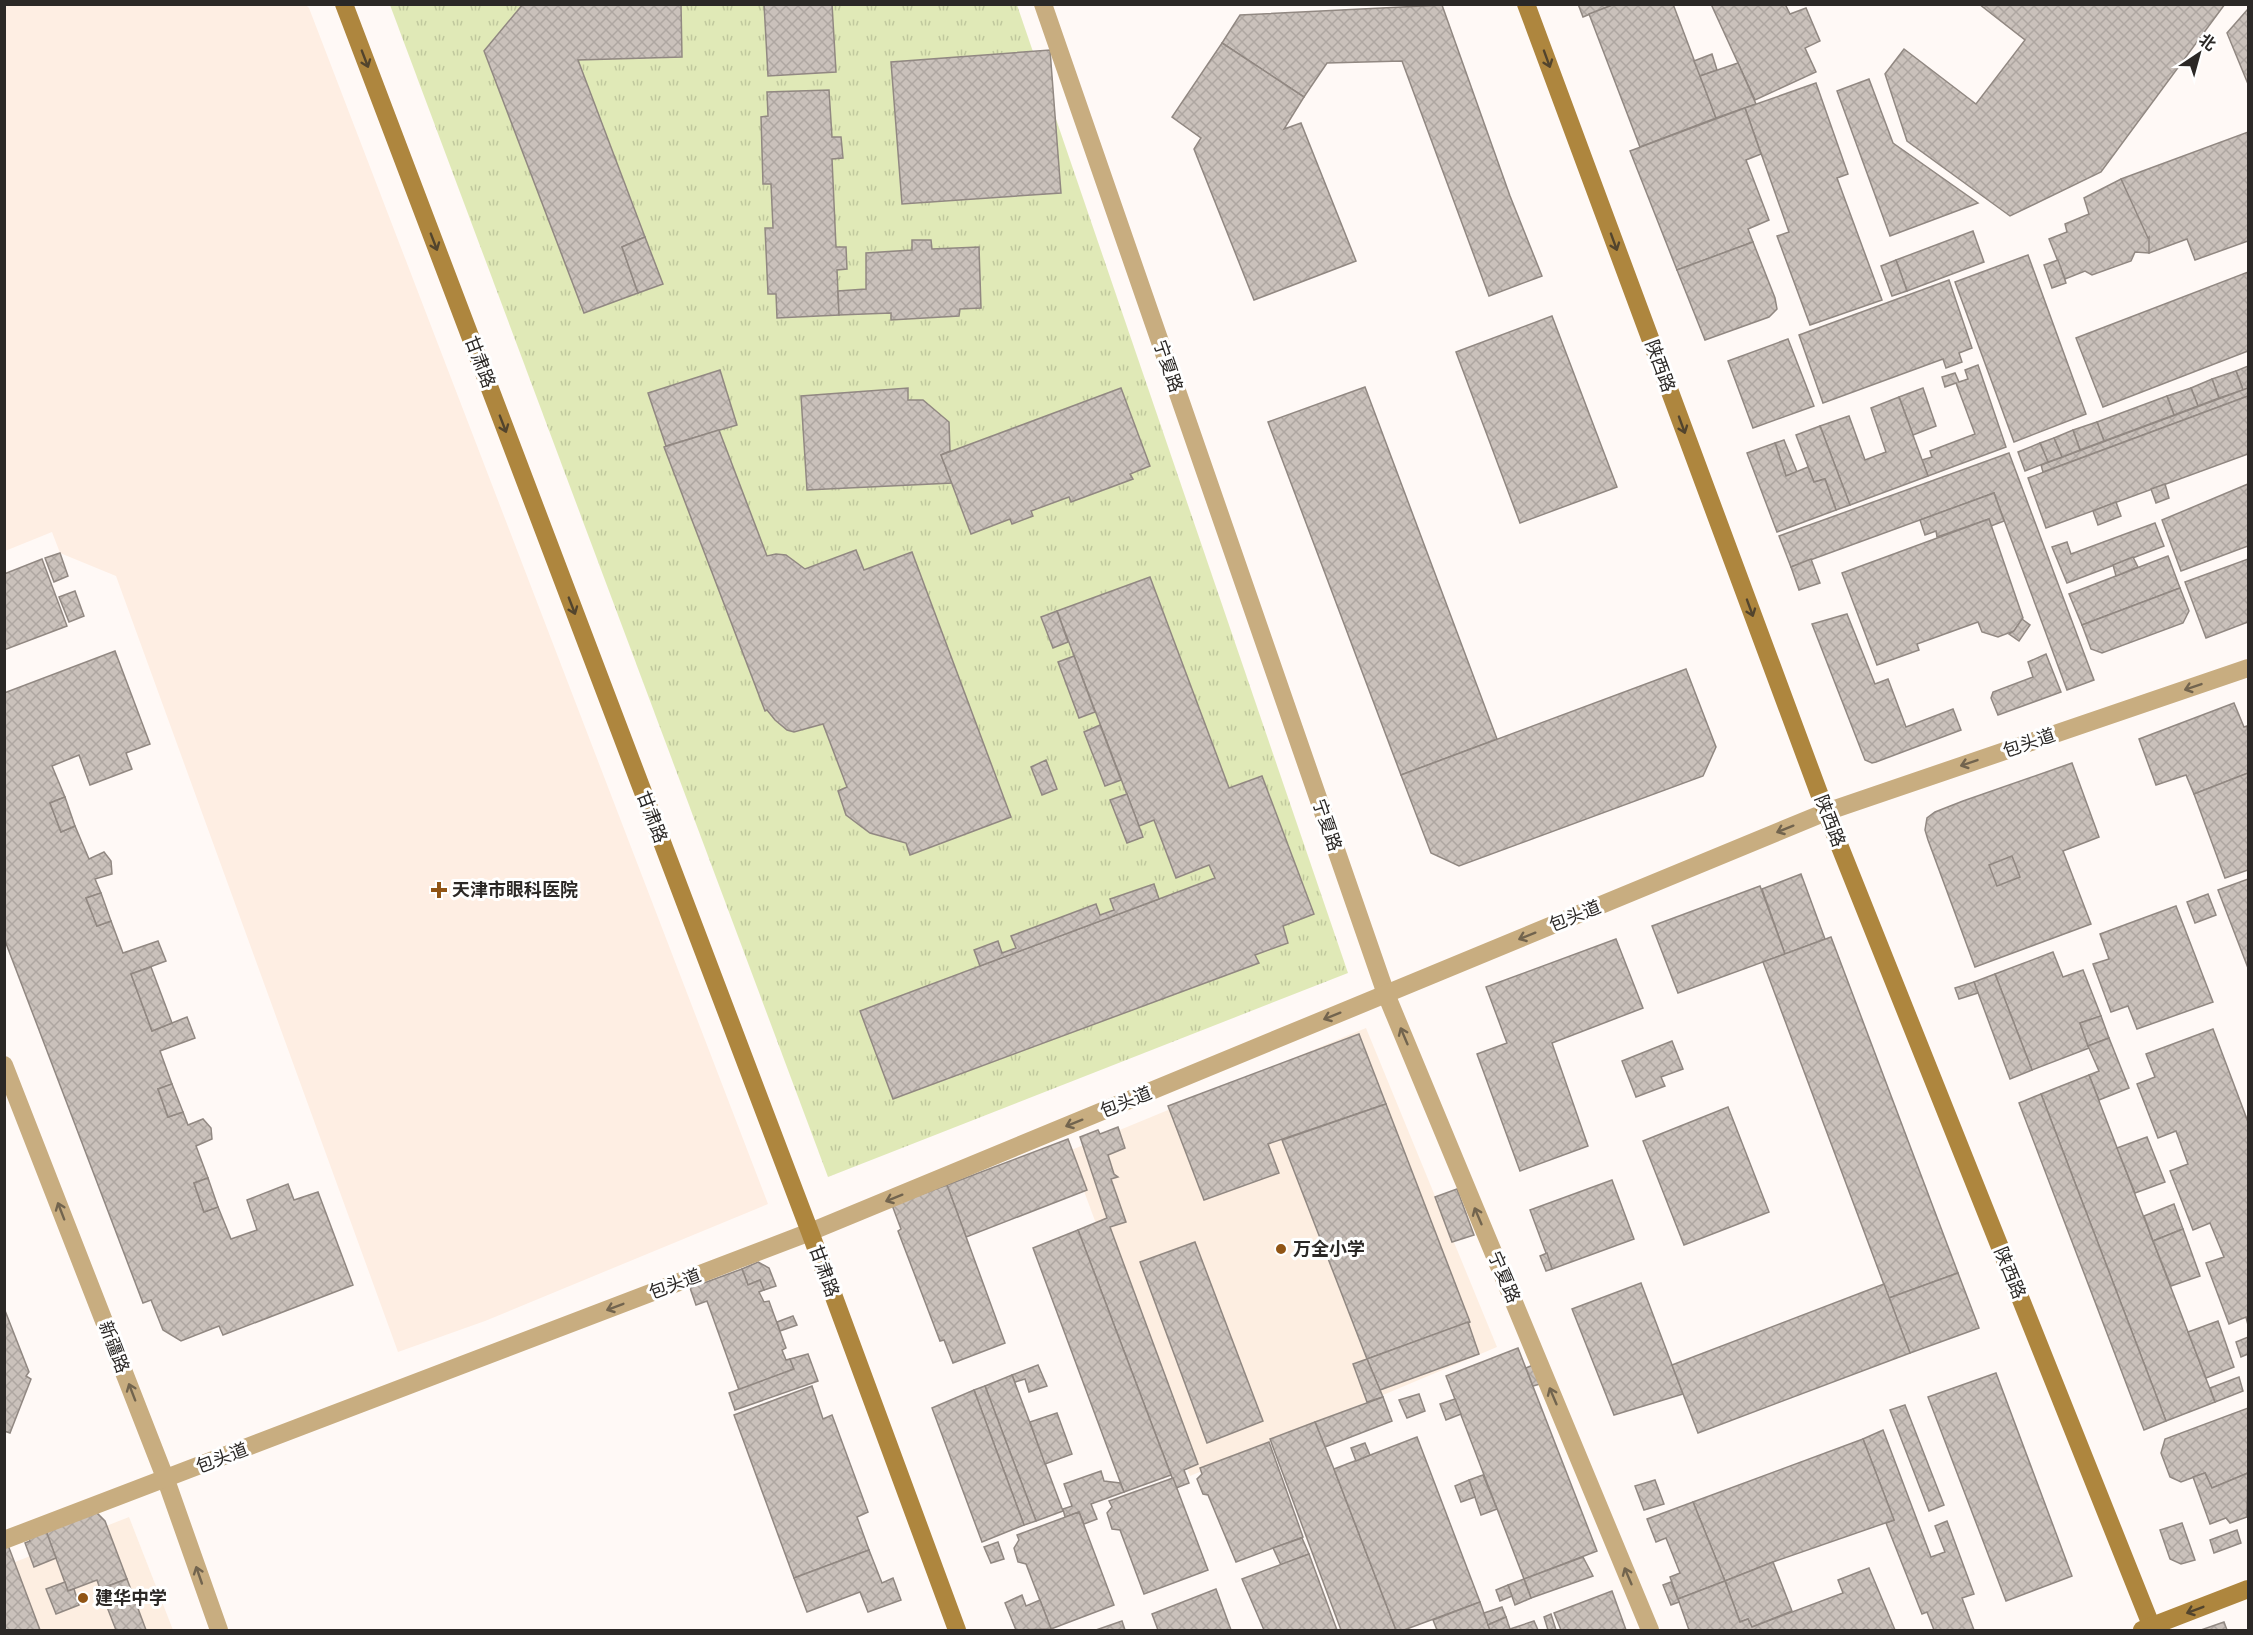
<svg xmlns="http://www.w3.org/2000/svg" width="2253" height="1635" viewBox="0 0 2253 1635" font-family="'Noto Serif','Noto Sans SC',serif">
  <style>
    .built { fill: #feeee3 }
    .education { fill: #fdeee1 }
    .grass { fill: url(#grass-tufts) }
    .building { fill: url(#building-cross-hatch); stroke: #918882; stroke-width: 1.5 }
    .lines { fill: none; stroke-linecap: round; stroke-linejoin: round }
    .street { stroke: #c8ad80; stroke-width: 18 }
    .secondary { stroke: #ae863e; stroke-width: 18 }
    .oneway { stroke: #52442d }
    .oneway2 { stroke: #72644e }
    .poi-dot { fill: #905414; stroke: #fff; stroke-width: 2 }
    .labels { text-anchor: middle; stroke-width: 6; stroke-linejoin: round; paint-order: stroke }
    .street-label { font-size: 18px; fill: #2b2826; stroke: #fff }
    .poi-label { font-size: 18px; font-weight: bold; fill: #2b2826; stroke: #fff; text-anchor: start }
  </style>
  <defs>
    <pattern id="grass-tufts" width="24" height="20" patternUnits="userSpaceOnUse" patternTransform="scale(1.5)"><rect width="24" height="20" fill="#e0e9b7"/><path d="M3 7l-1-3M5 7V3M7 7l1-3M15 17l-1-3M17 17v-4M19 17l1-3" fill="none" stroke="#c0c89d"/></pattern>
    <pattern id="building-cross-hatch" width="8" height="8" patternUnits="userSpaceOnUse" patternTransform="scale(1.5)"><rect width="8" height="8" fill="#cac1bb"/><path d="M0 0l8 8M0 8l8-8" fill="none" stroke="#aea6a1"/></pattern>
  </defs>
  <rect width="100%" height="100%" fill="#fff9f6"/>
  <path class="built" d="M5,5h301l3,3 459,1196 -283,117 -87,31 -282,-776 -56,-23 -8,-21 -47,19z"/>
  <g class="education">
    <path d="M1366,1028l131,319 -307,129 -121,-325z"/>
    <path d="M129,1517l44,113h-168v-64z"/>
  </g>
  <path class="grass" d="M390,5h627l331,968 -520,204z"/>
  <g class="building">
    <path d="M523,4h158l1,53 -104,3 67,177 -23,10 16,46 -54,20 -100,-262z"/>
    <path d="M764,4h68l4,68 -68,4z"/>
    <path d="M1578,4h37l-32,13z"/>
    <path d="M1615,4h58l43,114 -76,29 -51,-133z"/>
    <path d="M1711,4h74l5,10 16,-6 14,33 -15,7 11,24 -61,28z"/>
    <path d="M1979,4h246l-124,168 -91,44 -103,-75 -22,-67 19,-25 72,55 49,-64z"/>
    <path d="M1442,5l68,191 32,80 -53,20 -87,-235 -75,2 -23,34 -82,-54 18,-28z"/>
    <path d="M2248,9v75l-21,-51z"/>
    <path d="M1222,43l82,54 -20,32 17,-6 55,138 -102,39 -60,-151 7,-11 -29,-21z"/>
    <path d="M1050,50l11,143 -159,11 -11,-142z"/>
    <path d="M1712,54l5,16 -17,6 -6,-15z"/>
    <path d="M1738,63l18,41 -40,14 -16,-42z"/>
    <path d="M1869,79l24,64 85,60 -88,33 -53,-145z"/>
    <path d="M1816,83l32,91 -11,4 45,122 -72,25 -33,-89 12,-4 -44,-124z"/>
    <path d="M829,90l3,47h9l2,21 -11,1 4,88h10l1,22 -10,1 2,45 -62,3 -1,-24h-8l-3,-66h8l-2,-44h-8l-2,-67 7,-1 -1,-24z"/>
    <path d="M1745,108l16,46 -15,6 23,60 -21,9 5,13 -76,28 -47,-119z"/>
    <path d="M2248,132v109l-53,19 -8,-21 -38,14 -28,-74z"/>
    <path d="M2121,179l27,59 1,-1v16l-14,-1 -4,9 -39,14 -7,-4 -20,8 -16,-40 18,-7 -2,-8 24,-10 -5,-16z"/>
    <path d="M1973,231l11,31 -77,29 -11,-31z"/>
    <path d="M645,237l18,47 -25,9 -16,-46z"/>
    <path d="M912,240h19l1,9 47,-2 2,61 -21,1 -1,7 -68,4v-7l-52,2 -1,-24 28,-2v-36l46,-3z"/>
    <path d="M1753,242l22,56 2,11 -8,8 -64,23 -28,-70z"/>
    <path d="M2028,255l58,159 -72,28 -59,-160z"/>
    <path d="M1896,260l11,31 -15,5 -11,-30z"/>
    <path d="M2058,260l8,23 -14,5 -8,-23z"/>
    <path d="M2248,272v79l-145,56 -27,-69z"/>
    <path d="M1949,280l23,68 -13,5 3,9 -16,6 -3,-9 -120,44 -24,-68z"/>
    <path d="M1552,316l65,171 -97,36 -64,-171z"/>
    <path d="M1788,339l26,67 -61,22 -25,-67z"/>
    <path d="M1978,365l28,82 -78,29 -6,-16 10,-3 -2,-6 45,-17 -19,-51 -11,4 -3,-10 13,-4 4,9 9,-3 -3,-9z"/>
    <path d="M2248,366v22l-5,2 -7,-19z"/>
    <path d="M720,370l17,55 -71,21 -18,-53z"/>
    <path d="M2236,371l7,19 -24,8 -7,-19z"/>
    <path d="M2212,379l7,19 -21,8 -7,-18z"/>
    <path d="M1365,387l132,352 -96,36 -133,-353z"/>
    <path d="M908,388v12h15l26,22 1,29 -9,4 11,28 -145,7 -6,-94z"/>
    <path d="M1121,388l29,78 -20,8 3,5 -62,23 -2,-5 -38,14 2,5 -21,8 -2,-5 -39,15 -30,-79z"/>
    <path d="M1923,388l13,38 -23,9 -14,-38z"/>
    <path d="M2191,388l7,18 -24,9 -7,-19z"/>
    <path d="M2248,388v8l-205,76 -2,-7z"/>
    <path d="M2167,396l7,19 -70,26 -7,-19z"/>
    <path d="M2248,396v58l-202,74 -18,-50z"/>
    <path d="M1899,397l29,79 -78,29 -30,-79 29,-10 16,44 21,-8 -15,-44z"/>
    <path d="M2097,422l7,19 -24,9 -7,-20z"/>
    <path d="M1820,426l30,79 -14,5 -11,-31 -11,3 -18,-47z"/>
    <path d="M719,430l48,126 9,-2 10,1 19,14 51,-19 8,20 48,-18 99,265 -101,38 -4,-12 -36,-10 -24,-18 -8,-24 9,-4 -24,-63 -29,8 -7,-2 -12,-10 -8,-10 -2,1 -101,-264z"/>
    <path d="M2073,430l7,20 -18,7 -8,-19z"/>
    <path d="M2054,438l8,19 -14,5 -8,-19z"/>
    <path d="M1784,440l13,32 -11,4 -11,-33z"/>
    <path d="M1775,443l11,33 22,-9 6,15 11,-3 11,31 -59,22 -30,-79z"/>
    <path d="M2040,443l8,19 -23,9 -7,-19z"/>
    <path d="M2009,453l85,227 -27,10 -73,-197 -203,74 -12,-31z"/>
    <path d="M2165,484l4,14 -13,5 -5,-14z"/>
    <path d="M2248,484v62l-67,25 -19,-51z"/>
    <path d="M1994,493l10,28 -13,5 -2,-7 -52,18 -1,-6 -11,4 -5,-15z"/>
    <path d="M2116,502l5,14 -23,9 -5,-14z"/>
    <path d="M1989,519l34,99 -9,13 -16,6 -16,-5 -4,-10 -61,22 2,6 -42,15 -35,-92z"/>
    <path d="M2155,523l9,23 -97,37 -15,-36 15,-5 4,12z"/>
    <path d="M60,553l8,23 -14,6 -9,-24z"/>
    <path d="M2168,556l12,32 -98,37 -13,-31z"/>
    <path d="M2133,557l5,10 -22,9 -3,-11z"/>
    <path d="M42,559l25,67 -63,24v-76z"/>
    <path d="M1811,559l9,24 -21,7 -8,-23z"/>
    <path d="M2248,559v63l-42,16 -21,-56z"/>
    <path d="M1150,577l79,211 33,-12 52,138 -31,12 5,17 -33,12 4,8 -366,136 -33,-88 355,-133 -6,-13 -33,13 -22,-58 -15,6 -82,-215z"/>
    <path d="M2180,588l9,23 -6,12 -81,30 -11,-4 -9,-24z"/>
    <path d="M75,591l9,25 -15,6 -10,-25z"/>
    <path d="M1057,611l11,31 -15,6 -12,-31z"/>
    <path d="M1847,614l28,70 13,-5 18,48 47,-18 8,21 -85,32 -4,1 -7,-3 -53,-136z"/>
    <path d="M2022,619l8,6 -11,16 -10,-7 5,-3z"/>
    <path d="M115,651l35,93 -24,9 6,16 -42,16 -11,-30 -27,11 13,31 -15,6 11,29 14,-6 14,33 15,-7 7,9 1,13 -17,5 6,14 -15,5 11,28 14,-5 12,32 35,-12 8,20 -35,13 21,57 35,-14 8,21 -35,13 12,33 -14,5 10,28 15,-5 5,13 15,-6 8,9 1,11 -16,7 12,32 -14,5 10,29 14,-5 13,32 26,-9 -10,-30 41,-16 6,16 24,-8 35,93 -130,50 -4,-9 -38,15 -18,-11 -12,-30 -8,3 -139,-365v-245z"/>
    <path d="M2046,654l15,38 -63,23 -7,-17 2,-6 40,-15 -5,-15z"/>
    <path d="M1074,656l21,56 -16,6 -21,-56z"/>
    <path d="M1686,669l30,78 -13,29 -244,90 -28,-13 -30,-78z"/>
    <path d="M2234,703l10,24 3,-1 1,5v42l-54,21 -8,-19 -30,10 -17,-46z"/>
    <path d="M1100,725l21,55 -16,6 -21,-54z"/>
    <path d="M1046,760l11,29 -15,6 -11,-28z"/>
    <path d="M2072,763l27,74 -36,14 28,73 -116,43 -47,-127 -3,-10 2,-12 8,-6 28,-11z"/>
    <path d="M2248,773v97l-23,8 -31,-84z"/>
    <path d="M1127,794l16,43 -16,6 -17,-43z"/>
    <path d="M65,797l10,29 -14,6 -11,-29z"/>
    <path d="M2012,856l8,21 -23,9 -8,-21z"/>
    <path d="M1801,874l24,65 -40,15 -23,-65z"/>
    <path d="M2248,879v89l-30,-78z"/>
    <path d="M1154,884l5,15 -179,67 -6,-16 24,-9 4,12 14,-5 -5,-12 85,-32 4,11 14,-5 -4,-11z"/>
    <path d="M1760,886l25,68 -107,39 -26,-67z"/>
    <path d="M101,893l10,28 -14,5 -11,-28z"/>
    <path d="M2208,894l8,21 -21,8 -8,-21z"/>
    <path d="M2176,906l37,96 -76,27 -9,-23 -17,6 -18,-48 16,-5 -9,-25z"/>
    <path d="M1831,937l127,336 -69,25 -126,-336z"/>
    <path d="M1616,939l27,69 -91,35 36,103 -68,25 -43,-117 30,-11 -21,-56z"/>
    <path d="M2053,952l10,25 20,-7 18,46 -21,7 9,25 -57,22 -37,-96z"/>
    <path d="M151,967l21,56 -20,8 -21,-57z"/>
    <path d="M1995,974l37,96 -22,9 -36,-97z"/>
    <path d="M1974,982l4,11 -19,6 -4,-11z"/>
    <path d="M2101,1016l8,22 -21,8 -8,-23z"/>
    <path d="M2213,1029l35,93v203l-2,-8 -17,7 -23,-61 18,-6 -14,-34 -17,7 -23,-59 18,-7 -12,-33 -18,7 -21,-54 18,-7 -9,-23z"/>
    <path d="M1359,1034l27,70 -118,40 11,29 -75,27 -36,-94z"/>
    <path d="M2109,1038l20,50 -30,12 -10,-25 10,-4 -11,-25z"/>
    <path d="M1672,1041l11,28 -22,8 4,9 -29,11 -14,-36z"/>
    <path d="M2089,1075l126,327 -49,19 -125,-327z"/>
    <path d="M172,1084l11,28 -15,5 -10,-28z"/>
    <path d="M2041,1094l125,327 -22,9 -125,-327z"/>
    <path d="M1386,1104l84,218 -103,37 -85,-219z"/>
    <path d="M1728,1107l41,105 -85,33 -41,-104z"/>
    <path d="M1118,1127l7,21 -17,7 6,19 4,3 -7,2 15,43 -16,5 88,237 -14,6 5,13 -13,5 -98,-258 29,-12 -27,-81 18,-7 2,4z"/>
    <path d="M2147,1137l18,45 -30,11 -18,-45z"/>
    <path d="M1068,1139l19,51 -121,47 -19,-52z"/>
    <path d="M208,1178l10,29 -14,5 -10,-29z"/>
    <path d="M1612,1180l22,59 -82,30 -22,-59z"/>
    <path d="M947,1185l58,158 -52,20 -9,-23 -4,1 -42,-110 3,-2 -9,-24z"/>
    <path d="M1457,1189l17,46 -22,7 -17,-45z"/>
    <path d="M2174,1204l9,25 -30,12 -9,-25z"/>
    <path d="M2183,1229l17,47 -29,10 -18,-45z"/>
    <path d="M1078,1230l93,245 -47,17 -91,-244z"/>
    <path d="M1195,1242l68,179 -56,22 -67,-181z"/>
    <path d="M1547,1253l5,16 -6,2 -6,-15z"/>
    <path d="M758,1262l11,6 7,18 -12,4 -4,-10 -12,5 -6,-16z"/>
    <path d="M742,1269l6,16 12,-5 4,10 -5,2 5,10 5,-1 17,47 -4,2 4,10 4,-1 4,10 -55,21 -32,-89 -11,4 -6,-17z"/>
    <path d="M1958,1273l21,55 -69,25 -21,-55z"/>
    <path d="M1641,1283l42,111 -69,21 -42,-106z"/>
    <path d="M1884,1284l26,69 -212,80 -26,-68z"/>
    <path d="M4,1308l25,64 -3,4 5,3 -21,54 -6,-2z"/>
    <path d="M793,1316l4,9 -17,6 -3,-9z"/>
    <path d="M2218,1321l16,46 -28,11 -18,-46z"/>
    <path d="M1468,1322l11,32 -99,36 -13,-31z"/>
    <path d="M2248,1337v17l-7,3 -5,-15z"/>
    <path d="M1518,1348l79,203 -73,28 -78,-203z"/>
    <path d="M808,1354l10,27 -83,29 -6,-17 65,-24 -4,-10z"/>
    <path d="M1367,1359l16,38 -16,5 -14,-38z"/>
    <path d="M1038,1365l9,21 -18,6 -4,-13 -10,3 -3,-7z"/>
    <path d="M1533,1365l7,19 -7,2 -7,-18z"/>
    <path d="M1996,1373l76,203 -66,25 -78,-204z"/>
    <path d="M1012,1375l51,136 -27,10 -51,-135z"/>
    <path d="M2239,1377l4,14 -28,11 -5,-14z"/>
    <path d="M812,1386l11,33 9,-4 36,97 -11,5 12,33 -75,28 -60,-163z"/>
    <path d="M985,1386l51,135 -12,4 -50,-135z"/>
    <path d="M974,1390l50,135 -42,17 -50,-134z"/>
    <path d="M1419,1394l6,17 -18,7 -8,-18z"/>
    <path d="M1383,1397l9,24 -67,26 -10,-25z"/>
    <path d="M1455,1399l6,15 -15,6 -6,-16z"/>
    <path d="M1905,1405l39,100 -15,6 -39,-101z"/>
    <path d="M2248,1408v65l-36,15 -7,-15 -24,9 -11,-5 -9,-24 4,-14z"/>
    <path d="M1057,1413l15,41 -27,10 -15,-42z"/>
    <path d="M1315,1422l19,47 62,161h-55l-71,-191z"/>
    <path d="M1883,1430l48,127 14,-5 -10,-26 12,-5 27,73 -12,4 12,32h-40l-7,-18 -5,2 -36,-91 8,-3 -31,-81z"/>
    <path d="M1417,1437l63,165 -76,28h-8l-62,-161z"/>
    <path d="M1863,1439l31,81 -121,42 -48,19 -32,-79z"/>
    <path d="M1269,1442l34,95 -67,25 -28,-67 -5,-1 -6,-15 5,-5 -2,-6z"/>
    <path d="M1365,1443l5,12 -14,6 -5,-13z"/>
    <path d="M1101,1471l3,10 16,2 4,9 -33,12 6,15 -13,5 -5,-12 -14,5 -2,-8 9,-3 -8,-22z"/>
    <path d="M2205,1473l7,15 36,-15 -1,44 -17,6 -4,-5 -16,6 -17,-47z"/>
    <path d="M1483,1475l14,34 -16,6 -12,-35z"/>
    <path d="M1173,1478l35,92 -64,24 -24,-64 -8,-1 -5,-16 5,-6 -3,-6z"/>
    <path d="M1469,1480l6,17 -14,5 -6,-16z"/>
    <path d="M1655,1480l9,24 -20,6 -9,-24z"/>
    <path d="M1693,1502l32,79 -47,18 -8,-22 10,-4 -14,-35 -10,4 -9,-23z"/>
    <path d="M93,1509l12,12 22,58 -27,10 -3,-9 -29,11 -26,-71z"/>
    <path d="M1079,1512l35,93 -63,24 -25,-65 -8,-2 -4,-14 5,-8 -2,-5z"/>
    <path d="M42,1520l14,38 -22,9 -9,-24 5,-2 -6,-15z"/>
    <path d="M2182,1523l13,37 -14,4 -11,-5 -10,-29z"/>
    <path d="M2237,1530l4,13 -27,10 -4,-13z"/>
    <path d="M4,1535l7,18 29,77h-36z"/>
    <path d="M1302,1538l7,16 -28,11 -8,-17z"/>
    <path d="M998,1542l6,17 -13,4 -7,-16z"/>
    <path d="M869,1550l13,33 11,-5 8,22 -33,12 -8,-20 -53,20 -13,-34z"/>
    <path d="M1309,1554l28,76h-73l-22,-51z"/>
    <path d="M1583,1557l10,19 -62,22 -7,-19z"/>
    <path d="M1773,1562l19,49 -40,16 -4,-8 -8,3 -15,-41z"/>
    <path d="M1869,1568l26,62h-206l-11,-31 47,-18 15,41 8,-3 4,8 91,-34 -5,-13z"/>
    <path d="M127,1579l19,51h-30l-16,-41z"/>
    <path d="M1524,1579l7,19 -16,7 -7,-20z"/>
    <path d="M65,1582l3,9 6,-2 5,16 -23,9 -10,-25z"/>
    <path d="M1671,1582l8,20 -8,3 -8,-20z"/>
    <path d="M1508,1585l4,11 -12,5 -4,-11z"/>
    <path d="M1216,1589l15,41h-73l-6,-16z"/>
    <path d="M1612,1591l14,39h-65l-7,-17z"/>
    <path d="M1022,1595l4,11 14,-6 11,29 -35,1 -11,-27z"/>
    <path d="M1480,1602l10,28h-53l-4,-10z"/>
    <path d="M1502,1607l4,10 -18,8 -4,-12z"/>
    <path d="M1551,1614l5,16h-8l-4,-13z"/>
    <path d="M1506,1617l4,12 24,-8 4,9h-48l-2,-5z"/>
    <path d="M1122,1621l3,9h-29z"/>
    <path d="M2224,1622l3,8h-28h2z"/>
  </g>
  <g class="lines">
    <g class="street">
      <path d="M1043,4l343,990 264,636"/>
      <path d="M4,1065l162,415 53,150"/>
      <path d="M4,1540l806,-308 1016,-420 422,-144"/>
    </g>
    <g class="secondary">
      <path d="M344,4l466,1228 147,398"/>
      <path d="M1526,4l300,808 327,818"/>
      <path d="M2142,1630l106,-41"/>
    </g>
  </g>
  <defs><path id="oneway-shaft" d="M-6 0H5M1.5-3L5.5 0L1.5 3" fill="none" stroke-width="1.6" stroke-linecap="round" stroke-linejoin="round" transform="scale(1.5)"/></defs>
  <g class="oneway">
    <use href="#oneway-shaft" transform="translate(365 59) rotate(69)"/>
    <use href="#oneway-shaft" transform="translate(1547 59) rotate(70)"/>
    <use href="#oneway-shaft" transform="translate(434 242) rotate(69)"/>
    <use href="#oneway-shaft" transform="translate(1614 242) rotate(70)"/>
    <use href="#oneway-shaft" transform="translate(503 424) rotate(69)"/>
    <use href="#oneway-shaft" transform="translate(1682 425) rotate(70)"/>
    <use href="#oneway-shaft" transform="translate(572 606) rotate(69)"/>
    <use href="#oneway-shaft" transform="translate(1750 608) rotate(70)"/>
    <use href="#oneway-shaft" transform="translate(2195 1610) rotate(159)"/>
  </g>
  <g class="oneway2">
    <use href="#oneway-shaft" transform="translate(2193 687) rotate(161)"/>
    <use href="#oneway-shaft" transform="translate(1969 763) rotate(161)"/>
    <use href="#oneway-shaft" transform="translate(1785 829) rotate(158)"/>
    <use href="#oneway-shaft" transform="translate(1527 936) rotate(158)"/>
    <use href="#oneway-shaft" transform="translate(1332 1016) rotate(158)"/>
    <use href="#oneway-shaft" transform="translate(1404 1036) rotate(-113)"/>
    <use href="#oneway-shaft" transform="translate(1074 1123) rotate(158)"/>
    <use href="#oneway-shaft" transform="translate(894 1198) rotate(158)"/>
    <use href="#oneway-shaft" transform="translate(61 1211) rotate(-111)"/>
    <use href="#oneway-shaft" transform="translate(1478 1216) rotate(-113)"/>
    <use href="#oneway-shaft" transform="translate(615 1307) rotate(159)"/>
    <use href="#oneway-shaft" transform="translate(132 1392) rotate(-111)"/>
    <use href="#oneway-shaft" transform="translate(1553 1396) rotate(-113)"/>
    <use href="#oneway-shaft" transform="translate(199 1575) rotate(-109)"/>
    <use href="#oneway-shaft" transform="translate(1628 1576) rotate(-113)"/>
  </g>
  <g class="poi-dot">
    <path d="M436 881h6v6h6v6h-6v6h-6v-6h-6v-6h6z"/>
    <circle cx="1281" cy="1249" r="6"/>
    <circle cx="83" cy="1598" r="6"/>
  </g>
  <g class="labels">
    <g class="street-label">
      <text transform="translate(480 362) rotate(69)" y="6">甘肃路</text>
      <text transform="translate(1168 366) rotate(71)" y="6">宁夏路</text>
      <text transform="translate(1660 366) rotate(70)" y="6">陕西路</text>
      <text transform="translate(2029 743) rotate(-19)" y="6">包头道</text>
      <text transform="translate(652 817) rotate(69)" y="6">甘肃路</text>
      <text transform="translate(1830 821) rotate(69)" y="6">陕西路</text>
      <text transform="translate(1327 825) rotate(71)" y="6">宁夏路</text>
      <text transform="translate(1575 916) rotate(-22)" y="6">包头道</text>
      <text transform="translate(1126 1102) rotate(-22)" y="6">包头道</text>
      <text transform="translate(824 1271) rotate(70)" y="6">甘肃路</text>
      <text transform="translate(2010 1273) rotate(68)" y="6">陕西路</text>
      <text transform="translate(1504 1277) rotate(67)" y="6">宁夏路</text>
      <text transform="translate(675 1284) rotate(-21)" y="6">包头道</text>
      <text transform="translate(114 1347) rotate(69)" y="6">新疆路</text>
      <text transform="translate(222 1458) rotate(-21)" y="6">包头道</text>
    </g>
    <g class="poi-label">
      <text x="452" y="896">天津市眼科医院</text>
      <text x="1293" y="1255">万全小学</text>
      <text x="95" y="1604">建华中学</text>
    </g>
  </g>
  <rect width="2253" height="1635" fill="none" stroke="#2b2826" stroke-width="12"/>
  <g transform="translate(2199 54) rotate(36)" stroke="#ffffff" stroke-width="4.5" paint-order="stroke">
  <path d="M0-4.5L10 22L0 15L-10 22Z" fill="#2b2826"/>
  <text y="-9" font-size="16" font-weight="bold" text-anchor="middle" fill="#2b2826">北</text>
  </g>
</svg>
